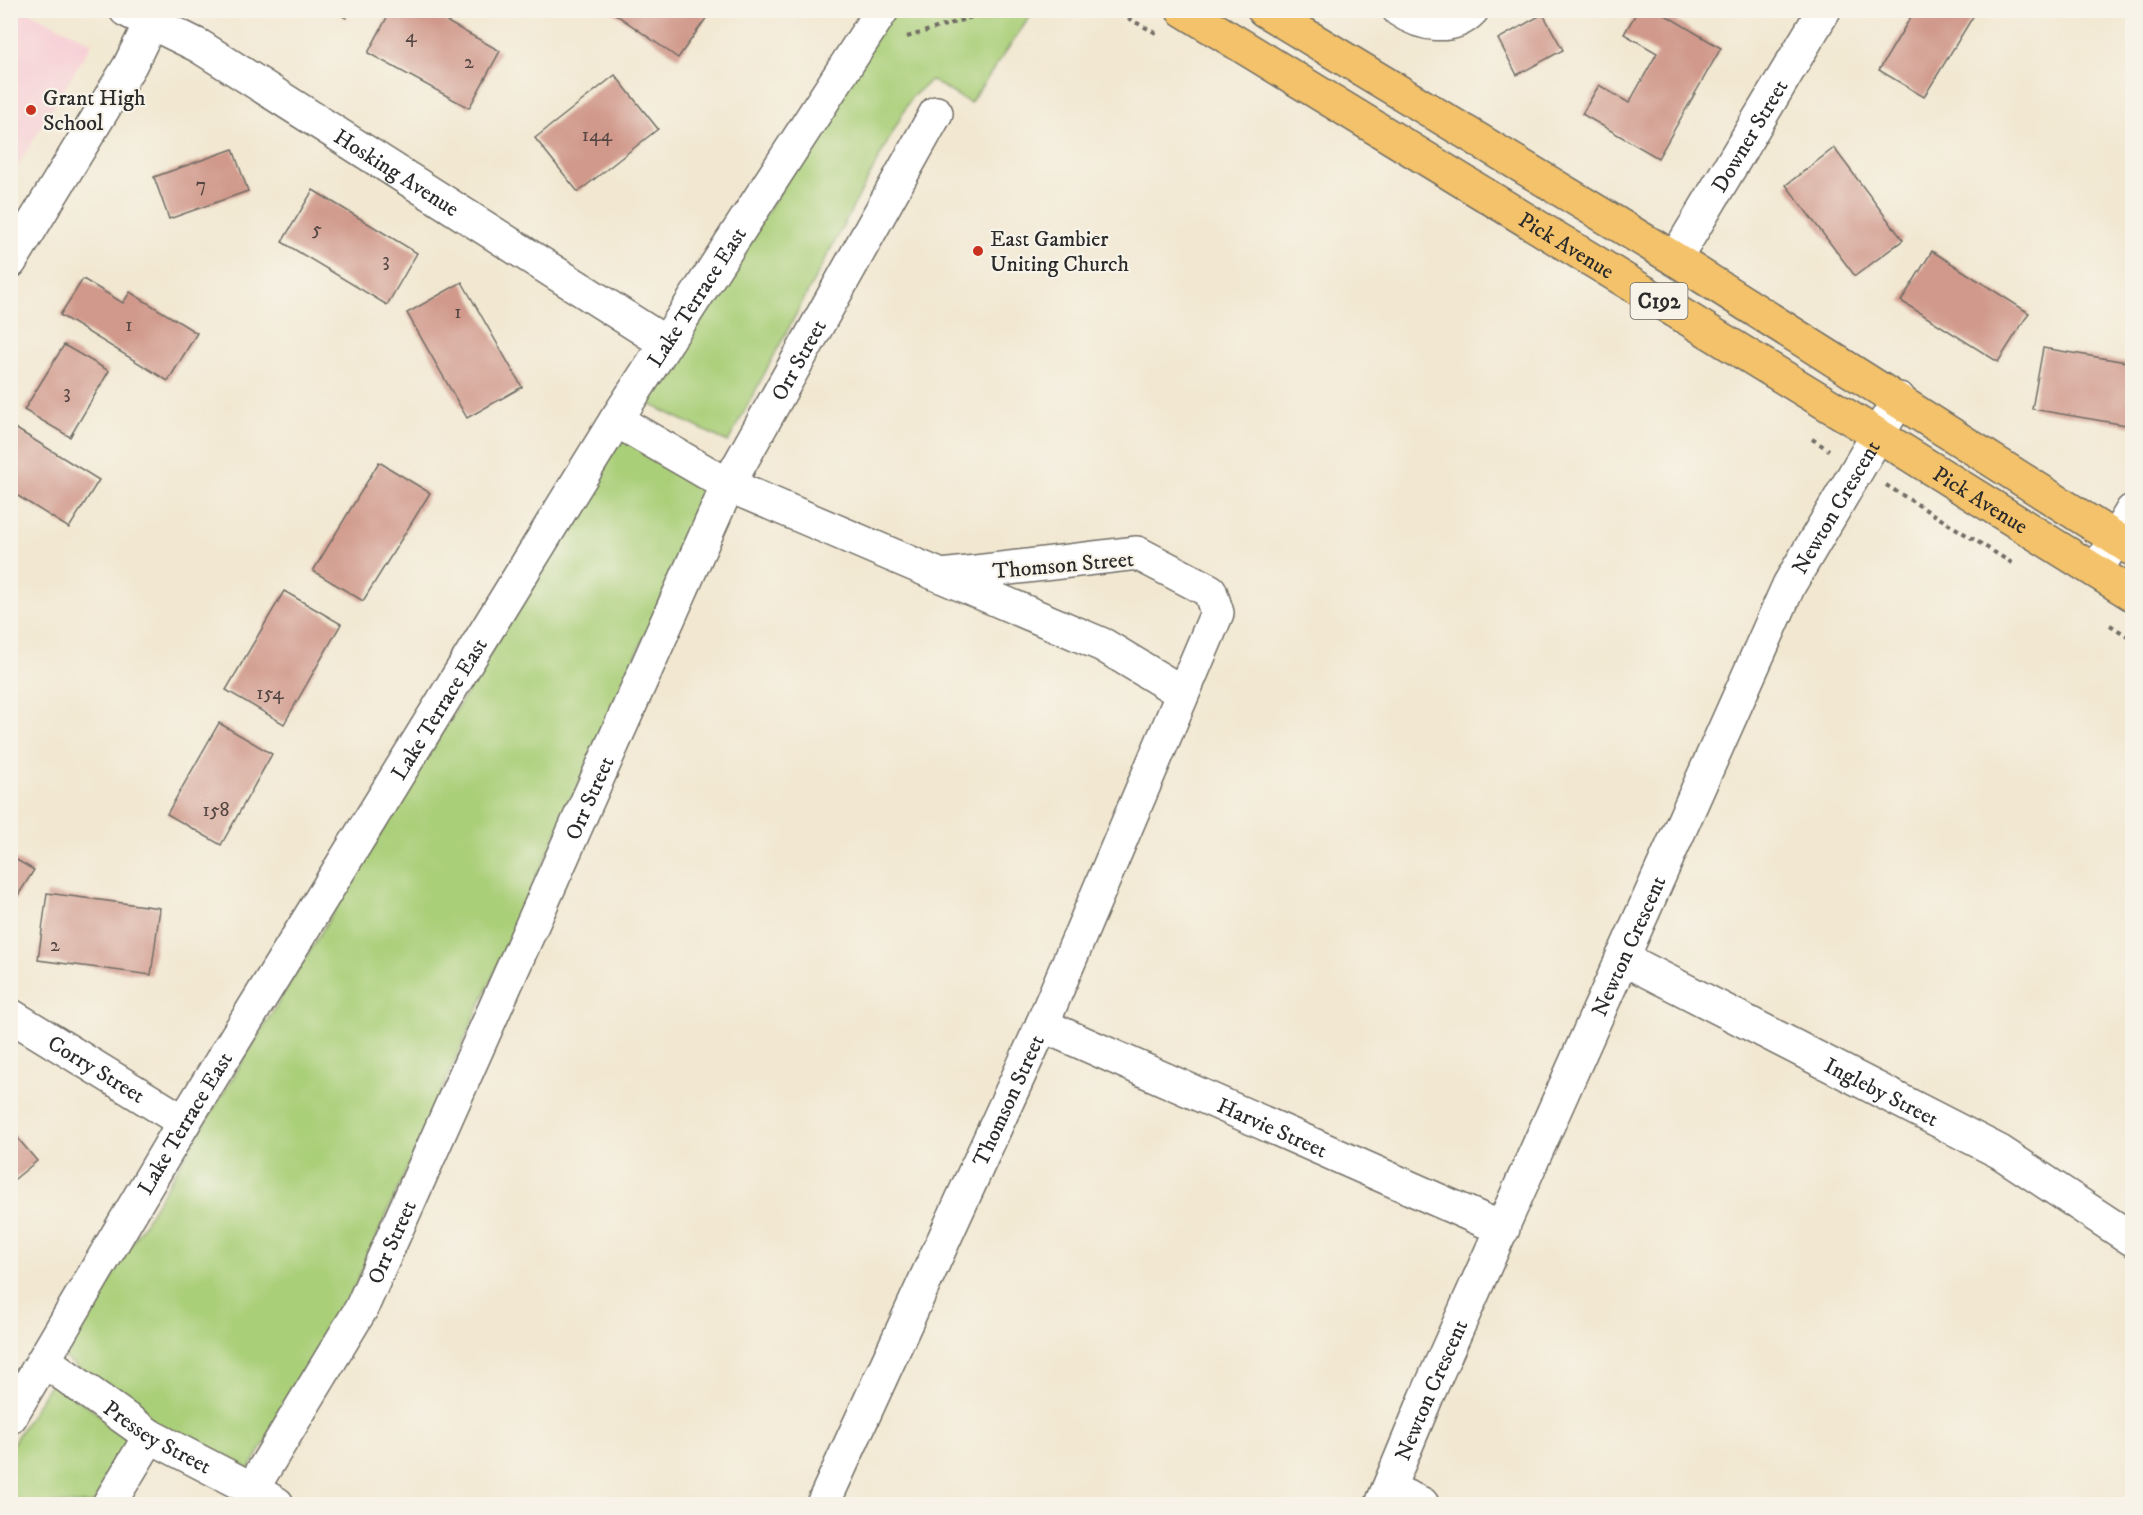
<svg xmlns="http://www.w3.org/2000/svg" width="2143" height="1515" viewBox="0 0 2143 1515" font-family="'IM FELL DW Pica',serif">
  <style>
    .built { fill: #f7cfd5 }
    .green { fill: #aacf79; stroke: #6a7d52; stroke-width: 1.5 }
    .building { fill: #d0998b }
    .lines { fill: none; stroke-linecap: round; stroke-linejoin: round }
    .minor-casing { stroke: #716d65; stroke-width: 36 }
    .major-casing { stroke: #716d65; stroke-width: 36 }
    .path { stroke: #716d65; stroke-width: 4; stroke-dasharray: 4.5 4.5; stroke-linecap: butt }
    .minor { stroke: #fff; stroke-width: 33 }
    .major { stroke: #f3c26a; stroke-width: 33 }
    .poi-dot { fill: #c8321e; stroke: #f7f3e8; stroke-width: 2 }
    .labels { text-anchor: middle; stroke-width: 4.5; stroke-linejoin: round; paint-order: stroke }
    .number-label { font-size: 20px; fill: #544643 }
    .shield { fill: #f7f3e8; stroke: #686764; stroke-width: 1.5 }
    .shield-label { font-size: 21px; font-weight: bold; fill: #2b2b2b }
    .poi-label { font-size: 22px; fill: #2b2b2b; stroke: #f7f3e8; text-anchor: start }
    .street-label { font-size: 22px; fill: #2b2b2b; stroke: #f7f3e8 }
  </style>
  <rect width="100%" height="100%" fill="#f7f3e8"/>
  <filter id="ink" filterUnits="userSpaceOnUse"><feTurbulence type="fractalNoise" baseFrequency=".0167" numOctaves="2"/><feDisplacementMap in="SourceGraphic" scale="12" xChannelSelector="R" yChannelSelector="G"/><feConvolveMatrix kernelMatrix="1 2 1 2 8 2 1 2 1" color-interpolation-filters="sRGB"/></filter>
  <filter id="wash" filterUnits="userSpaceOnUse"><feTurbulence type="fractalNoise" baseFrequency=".008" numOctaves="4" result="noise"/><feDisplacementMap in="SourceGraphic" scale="24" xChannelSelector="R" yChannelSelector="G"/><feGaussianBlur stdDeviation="1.35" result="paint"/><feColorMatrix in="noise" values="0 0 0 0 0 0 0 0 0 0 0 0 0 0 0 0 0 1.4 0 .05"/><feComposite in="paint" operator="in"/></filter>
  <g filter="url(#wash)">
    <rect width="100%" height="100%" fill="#f2e8d2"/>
    <path class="built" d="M11,10l16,1 65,32 -81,134z"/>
    <g class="green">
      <path d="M891,11h143l-64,92 -39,-23 -20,18 -183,344 -79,-38z"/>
      <path d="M623,435l87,54 -362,812 -99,169 -89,-43 -97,-70z"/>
      <path d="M52,1381l80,57 -39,66h-82l-1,-56z"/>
    </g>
    <g id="blocks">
      <g class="building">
        <path d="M333,10h17l-4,8z"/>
        <path d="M391,10h35l74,41 -31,57 -101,-55z"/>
        <path d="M616,10h82l9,7 -29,41 -64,-45z"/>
        <path d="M1638,10h19l64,38 -63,110 -76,-44 17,-29 30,18 28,-50 -33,-19z"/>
        <path d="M1915,10h62l-53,87 -45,-27z"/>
        <path d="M1543,14l20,36 -46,25 -19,-36z"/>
        <path d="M615,75l43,54 -80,63 -43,-54z"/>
        <path d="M1834,148l69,92 -48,36 -69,-91z"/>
        <path d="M233,149l15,42 -79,28 -15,-42z"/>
        <path d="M313,190l104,63 -30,52 -105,-63z"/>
        <path d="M1932,251l97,62 -31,49 -97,-61z"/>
        <path d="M83,279l40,24 7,-11 67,41 -29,48 -108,-66z"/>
        <path d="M462,282l60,105 -55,31 -60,-105z"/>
        <path d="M64,345l45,26 -39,66 -46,-27z"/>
        <path d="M2043,348l89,15v63l-100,-17z"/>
        <path d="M10,425l89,55 -30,48 -59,-37z"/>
        <path d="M379,462l51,31 -67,108 -50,-30z"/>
        <path d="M284,591l57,33 -57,100 -58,-34z"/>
        <path d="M219,723l53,31 -51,91 -54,-31z"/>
        <path d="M10,856l24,14 -24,38z"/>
        <path d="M47,893l113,15 -9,67 -113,-15z"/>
        <path d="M10,1129l27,32 -27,22z"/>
      </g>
    </g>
  </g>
  <g filter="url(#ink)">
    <use href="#blocks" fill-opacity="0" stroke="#716d65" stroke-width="1.5"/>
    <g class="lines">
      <g class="minor-casing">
        <g id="minor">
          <path id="s1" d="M126,10l73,36 465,296"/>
          <path d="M1399,10c22,15 53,21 73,0"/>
          <path id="s2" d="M1675,259l149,-249"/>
          <path d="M10,262l120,-197 21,-43"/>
          <path d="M616,420l112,65 375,160 78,47"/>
          <path d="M2096,571l36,-60"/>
          <path id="s3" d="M1622,958l378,194 132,87"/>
          <path id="s4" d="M10,1015l174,107"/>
          <path id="s5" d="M1042,1025l461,204"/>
          <path id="s6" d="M45,1361l105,75 102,53 25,15"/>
          <path id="s7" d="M10,1417l174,-295 432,-702 266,-410"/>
          <path id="s8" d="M252,1489l109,-180 367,-824 208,-372"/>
          <path d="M1389,1489l33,15"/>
          <path d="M109,1504l41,-68"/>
          <path id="s9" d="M823,1504l219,-479 175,-412 -7,-22 -73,-38 -195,23"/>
          <path id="s10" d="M1382,1504l44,-106 363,-813 110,-186"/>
        </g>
      </g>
      <g class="major-casing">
        <g id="major">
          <path id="s11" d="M1183,10l695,425 254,159"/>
          <path d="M1264,10l411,249 457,290"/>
        </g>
      </g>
      <g class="path">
        <path d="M1112,10l44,23"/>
        <path d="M907,37l88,-27"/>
        <path d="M1812,439l17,11"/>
        <path d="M1886,485l129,80"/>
        <path d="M2110,625l22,14"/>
      </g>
      <use href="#minor" class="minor"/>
      <use href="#major" class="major"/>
    </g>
  </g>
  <g class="poi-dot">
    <circle cx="31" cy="110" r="6"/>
    <circle cx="978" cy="251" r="6"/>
  </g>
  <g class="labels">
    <g class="number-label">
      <text x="411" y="42">4</text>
      <text x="469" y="68">2</text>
      <text x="597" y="141">144</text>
      <text x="201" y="191">7</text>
      <text x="317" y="235">5</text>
      <text x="386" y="266">3</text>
      <text x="458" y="318">1</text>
      <text x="129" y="331">1</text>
      <text x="67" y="398">3</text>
      <text x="270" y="699">154</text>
      <text x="216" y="816">158</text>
      <text x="55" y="951">2</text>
    </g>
    <rect class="shield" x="1630.5" y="283" width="57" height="36" rx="4.5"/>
    <g class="shield-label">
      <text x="1659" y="308">C192</text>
    </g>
    <g class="poi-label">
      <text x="43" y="105">Grant High<tspan x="43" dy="25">School</tspan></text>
      <text x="990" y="246">East Gambier<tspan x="990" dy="25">Uniting Church</tspan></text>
    </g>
    <g class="street-label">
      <text dy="8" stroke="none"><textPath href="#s2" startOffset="144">Downer Street</textPath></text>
      <text dy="8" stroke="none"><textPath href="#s1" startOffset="316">Hosking Avenue</textPath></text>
      <text dy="8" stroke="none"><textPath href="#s11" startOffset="450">Pick Avenue</textPath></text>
      <text dy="8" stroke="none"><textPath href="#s7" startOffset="1314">Lake Terrace East</textPath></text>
      <text dy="8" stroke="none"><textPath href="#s8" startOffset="1256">Orr Street</textPath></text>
      <text dy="8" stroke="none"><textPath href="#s11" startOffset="936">Pick Avenue</textPath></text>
      <text dy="8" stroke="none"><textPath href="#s10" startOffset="1096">Newton Crescent</textPath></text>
      <text transform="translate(1063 564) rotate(-5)" y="8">Thomson Street</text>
      <text dy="8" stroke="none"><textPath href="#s7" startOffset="828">Lake Terrace East</textPath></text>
      <text dy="8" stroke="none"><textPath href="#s8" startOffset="770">Orr Street</textPath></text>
      <text dy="8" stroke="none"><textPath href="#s10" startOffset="610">Newton Crescent</textPath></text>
      <text dy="8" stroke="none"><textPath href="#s4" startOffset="102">Corry Street</textPath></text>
      <text dy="8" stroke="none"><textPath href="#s3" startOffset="292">Ingleby Street</textPath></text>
      <text dy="8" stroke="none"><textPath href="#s9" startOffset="444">Thomson Street</textPath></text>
      <text dy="8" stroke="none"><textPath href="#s7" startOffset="342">Lake Terrace East</textPath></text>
      <text dy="8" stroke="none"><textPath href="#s5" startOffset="252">Harvie Street</textPath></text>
      <text dy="8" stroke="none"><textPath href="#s8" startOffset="284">Orr Street</textPath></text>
      <text dy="8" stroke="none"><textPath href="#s10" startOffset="124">Newton Crescent</textPath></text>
      <text dy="8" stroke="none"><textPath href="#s6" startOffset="136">Pressey Street</textPath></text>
    </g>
  </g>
  <rect width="2143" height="1515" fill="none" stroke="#f7f3e8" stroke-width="36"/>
</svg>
